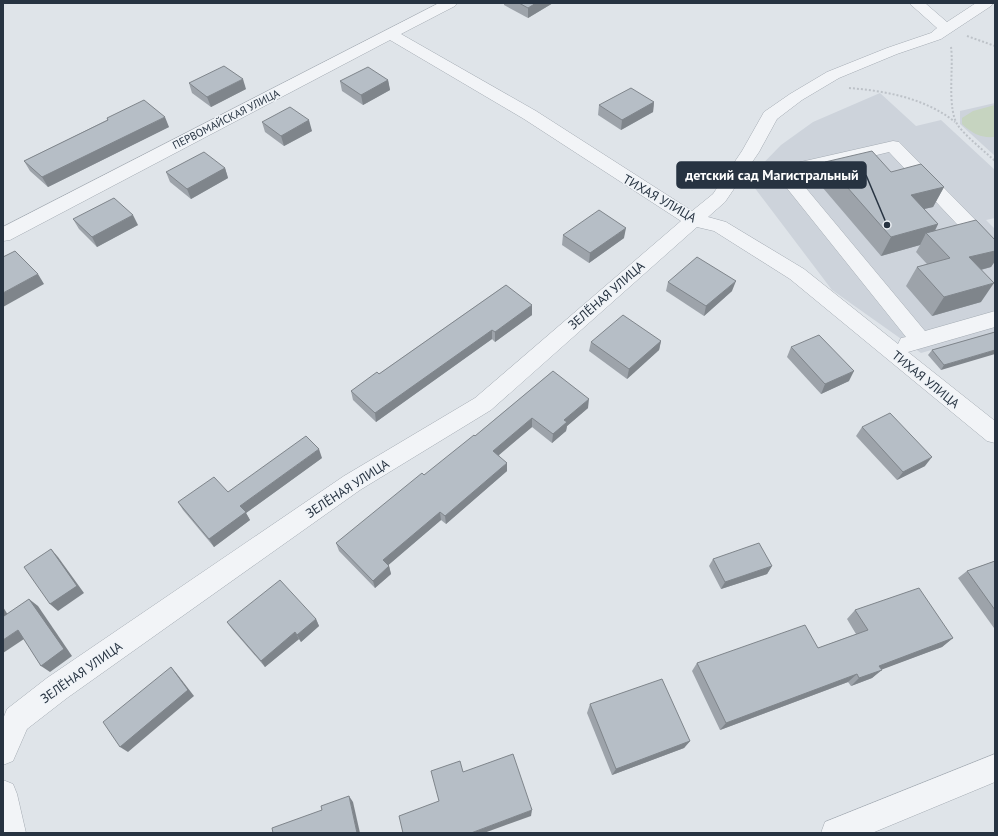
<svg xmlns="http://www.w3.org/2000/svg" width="998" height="836" viewBox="0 0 998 836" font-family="'PT Sans',sans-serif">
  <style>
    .built { fill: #cdd3db }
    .green { fill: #c6d4c0 }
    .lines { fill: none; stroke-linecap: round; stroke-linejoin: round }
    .minor-casing { stroke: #a4abb3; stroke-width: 1 }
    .path { stroke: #bdc2c8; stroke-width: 2; stroke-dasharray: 2 2; stroke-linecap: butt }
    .minor { fill: #f2f4f7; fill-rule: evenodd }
    .wall { fill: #9da3aa }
    .shaded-wall { fill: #7f858b }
    .building { fill: #b6bec6; stroke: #7f858b }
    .labels { text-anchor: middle; stroke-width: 3; stroke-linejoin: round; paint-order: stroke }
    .far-street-label { font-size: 11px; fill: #273341; stroke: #eff3f7 }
    .street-label { font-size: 13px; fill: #273341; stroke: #eff3f7 }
    .leader { fill: none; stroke: #273341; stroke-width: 1.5 }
    .callout-dot { fill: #273341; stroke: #eff3f7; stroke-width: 1.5 }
    .callout { fill: #273341; stroke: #273341; stroke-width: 1.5 }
    .callout-label { font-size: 14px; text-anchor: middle; font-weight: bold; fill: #fff }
  </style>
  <rect width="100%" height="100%" fill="#dfe4e9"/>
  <g class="built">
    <path d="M880,93l36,33 25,-6 54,50v48l-9,2 9,9v103l-74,21 -89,-63 -84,-111 33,-34 32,-23z"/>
    <path d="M995,103v53l-35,-32v-13z"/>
  </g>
  <path class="green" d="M995,105v32c-15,1 -22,-3 -33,-13v-6l11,-7z"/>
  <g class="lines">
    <g class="minor-casing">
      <g id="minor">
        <path d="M439,3h18l-2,3 -54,28 135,77 156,100 21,-17 29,-43 22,-39 26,-18 37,-22 60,-24 44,-15 6,-5 -28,-25h16l22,19 29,-19h17l-2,3 -50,33 -44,15 -58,24 -37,22 -25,19 -18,33 -34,50 -17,15 18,5 78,47 94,75 3,-6 5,-1 -132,-165 3,-4 6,-2 110,-25 6,1 96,98v19l-7,-2 -99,-105 -94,23 130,156 70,-20v16l-87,25 87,69v22l-8,-2 -197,-162 -76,-48 -17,-4 -206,183 -131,80 -293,208 -40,31 -14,32 -10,4v-46l4,-10 40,-31 297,-202 131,-78 206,-177 -157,-102 -134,-79 -380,200 -7,1v-14z"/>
        <path d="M995,754v28l-123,51h-51l4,-11z"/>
        <path d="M3,780l10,4 4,10 9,39h-23z"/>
      </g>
    </g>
    <g class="path">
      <path d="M967,36l28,10"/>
      <path d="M951,47c3,21 -5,63 8,80 10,12 24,23 36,34"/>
      <path d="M849,88c37,3 76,10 106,34"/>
    </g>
    <use href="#minor" class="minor"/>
  </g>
  <g class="wall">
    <path d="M504,3h49l-25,15 -24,-13z"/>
    <path d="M388,80l2,10 -27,15 -21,-14 -2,-10z"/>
    <path d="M189,83l57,6 -35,18 -19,-14z"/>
    <path d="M654,102l-1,10 -32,18 -23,-15 1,-10z"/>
    <path d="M107,118l62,9 -121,60 -18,-16 -6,-10 83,-41z"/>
    <path d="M262,122l50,9 -28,15 -19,-14z"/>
    <path d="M825,162l66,10 53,15 -11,20 -9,2 14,15 -3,7 60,9v21l-4,6 -10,3v32l-49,14 -26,-30 11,-19 10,-3 -11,-12 4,-7 -39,11 -64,-75z"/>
    <path d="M225,168l3,10 -37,21 -21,-17 -4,-10z"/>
    <path d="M73,219l65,6 -41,22 -18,-18z"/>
    <path d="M563,235l61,3 -35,25 -27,-18z"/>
    <path d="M668,282l64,9 -28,25 -38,-25z"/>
    <path d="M506,285l26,30 -37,27 -3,-3 -116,83 -23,-22 -2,-9 28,-17z"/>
    <path d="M995,332l-54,38 -13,-15 4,-5z"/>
    <path d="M661,341l-2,9 -32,29 -38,-28 2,-9z"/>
    <path d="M791,347l58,34 -28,13 -34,-37z"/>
    <path d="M553,371l35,37 -21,18 -1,5 -14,12 -20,-16 -33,28 8,16 -61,53 -5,-4 -53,45 1,1 2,8 -16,14 -36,-37 -3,-8 139,-107z"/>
    <path d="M862,427l63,39 -28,14 -41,-44z"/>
    <path d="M322,458l-76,55 4,7 -36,27 -31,-37 -5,-8 50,-10z"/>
    <path d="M713,559l59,7 -5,8 -46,15 -12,-23z"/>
    <path d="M995,561v66l-1,1 -36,-50 9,-7z"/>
    <path d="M855,610l98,28 -11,9 -60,22 -10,9 -21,8 -3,-4 -128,48 -28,-59 5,-8 121,-15 38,-14 -9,-15z"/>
    <path d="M316,619l3,7 -18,16 -2,-3 -34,28 -33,-38 -5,-7z"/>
    <path d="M590,704l100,37 -6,7 -72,27 -25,-62z"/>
  </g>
  <g class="shaded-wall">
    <path d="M536,3h17l-25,15v-10z"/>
    <path d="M243,79l3,10 -35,18 -4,-10z"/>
    <path d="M388,80l2,10 -27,15 -2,-10z"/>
    <path d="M654,102l-1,10 -32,18 1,-10z"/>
    <path d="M165,117l4,10 -121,60 -6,-10z"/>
    <path d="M309,120l3,11 -28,15 -3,-10z"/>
    <path d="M225,168l3,10 -37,21 -4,-10z"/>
    <path d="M944,187l-11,20 -31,7 9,-19z"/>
    <path d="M133,215l5,10 -41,22 -5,-10z"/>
    <path d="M938,224l-7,14 -5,-5 -6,12 -39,11 10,-19z"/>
    <path d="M626,228l-2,10 -35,25 1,-10z"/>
    <path d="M995,251v10l-4,6 -34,9 12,-19z"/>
    <path d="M38,274l6,10 -41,23v-14z"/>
    <path d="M736,281l-4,10 -28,25 2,-10z"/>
    <path d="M994,283l-13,19 -49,14 12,-19z"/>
    <path d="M532,305v10l-37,27v-10z"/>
    <path d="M492,330v9l-116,83 -1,-9z"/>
    <path d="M661,341l-2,9 -32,29 2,-10z"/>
    <path d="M995,350v4l-54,16 3,-5z"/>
    <path d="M854,371l-5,10 -28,13 4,-10z"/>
    <path d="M589,399l-1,9 -21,18 -1,5 -14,12 1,-9 11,-14z"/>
    <path d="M532,418v9l-39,33v-9z"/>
    <path d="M319,449l3,9 -76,55 4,7 -36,27 -5,-8 31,-33z"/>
    <path d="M932,457l-7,9 -28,14 6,-8z"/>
    <path d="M507,463v8l-61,53 -1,-8z"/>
    <path d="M440,512l1,8 -56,48 -2,-8z"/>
    <path d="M51,549l7,8 26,36 -26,18 -8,-7z"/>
    <path d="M389,566l2,8 -16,14 -2,-7z"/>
    <path d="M772,566l-5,8 -46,15 4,-7z"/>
    <path d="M29,599l9,7 34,50 -22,16 -9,-6z"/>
    <path d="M3,607l10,16 -9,-7 -1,-2z"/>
    <path d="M316,619l3,7 -18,16 -4,-7z"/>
    <path d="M18,630l9,7 -24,16v-13z"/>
    <path d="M295,632l4,7 -34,28 -4,-6z"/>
    <path d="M953,638l-11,9 -72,27 9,-8z"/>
    <path d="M171,667l6,7 17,22 -66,56 -8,-5z"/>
    <path d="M882,670l-10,8 -21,8 8,-8z"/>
    <path d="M857,674l-9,8 -128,48 6,-7z"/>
    <path d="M690,741l-6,7 -72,27 4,-6z"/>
    <path d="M349,796l4,6 7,31h-3z"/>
    <path d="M532,810l-1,6 -47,17h-13z"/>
  </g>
  <g class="building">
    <path d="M519,3h17l-8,5z"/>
    <path d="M224,66l19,13 -36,18 -18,-14z"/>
    <path d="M368,67l20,13 -27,15 -21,-14z"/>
    <path d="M631,88l23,14 -32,18 -23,-15z"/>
    <path d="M144,100l21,17 -123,60 -18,-16 84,-41 -1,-2z"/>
    <path d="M290,107l19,13 -28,16 -19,-14z"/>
    <path d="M872,151l19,21 30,-8 23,23 -33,8 27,29 -47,13 -66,-75z"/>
    <path d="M204,152l21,16 -38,21 -21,-17z"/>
    <path d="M114,198l19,17 -41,22 -19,-18z"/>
    <path d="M599,210l27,18 -36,25 -27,-18z"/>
    <path d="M976,220l19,20v11l-26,6 25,26 -50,14 -27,-30 33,-9 -24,-25z"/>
    <path d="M15,251l23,23 -35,19v-36z"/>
    <path d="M697,257l39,24 -30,25 -38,-24z"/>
    <path d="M506,285l26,20 -37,27 -3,-2 -117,83 -24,-22 26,-19 2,2z"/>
    <path d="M623,315l38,26 -32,28 -38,-27z"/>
    <path d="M995,332v18l-51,15 -12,-15z"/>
    <path d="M819,335l35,36 -29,13 -34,-37z"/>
    <path d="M553,371l36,28 -25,21 3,2 -14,12 -21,-16 -39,33 14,12 -62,53 -5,-4 -57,48 6,6 -16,15 -37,-38 86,-70 2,2 50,-40 1,1z"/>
    <path d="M890,413l42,44 -29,15 -41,-45z"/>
    <path d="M306,436l13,13 -79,57 6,6 -37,27 -31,-37 36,-25 14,15z"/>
    <path d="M759,543l13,23 -47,16 -12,-23z"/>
    <path d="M51,549l26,37 -27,18 -26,-37z"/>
    <path d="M995,561v49l-28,-39z"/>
    <path d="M280,580l36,39 -19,16 -2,-3 -34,29 -34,-39z"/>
    <path d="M919,588l34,50 -74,28 3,4 -23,8 -2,-4 -131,49 -29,-60 108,-38 13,23 50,-18 -13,-20z"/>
    <path d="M29,599l35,50 -23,17 -23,-36 -15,10v-26l1,2z"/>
    <path d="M171,667l17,23 -68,57 -17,-25z"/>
    <path d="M662,679l28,62 -74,28 -26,-65z"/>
    <path d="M513,754l19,56 -61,23h-68l-4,-17 40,-15 -8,-30 29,-10 3,11z"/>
    <path d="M349,796l8,37h-84l-1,-5 50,-18 -1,-4z"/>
  </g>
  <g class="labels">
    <g class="far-street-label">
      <text transform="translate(226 119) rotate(-27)" y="4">ПЕРВОМАЙСКАЯ УЛИЦА</text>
    </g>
    <g class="street-label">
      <text transform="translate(660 198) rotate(30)" y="5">ТИХАЯ УЛИЦА</text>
      <text transform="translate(606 295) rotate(-41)" y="5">ЗЕЛЁНАЯ УЛИЦА</text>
      <text transform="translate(926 379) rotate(39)" y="5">ТИХАЯ УЛИЦА</text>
      <text transform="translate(347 488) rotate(-33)" y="5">ЗЕЛЁНАЯ УЛИЦА</text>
      <text transform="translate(81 672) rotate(-35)" y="5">ЗЕЛЁНАЯ УЛИЦА</text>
    </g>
  </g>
  <path class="leader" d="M887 225L866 175"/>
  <circle class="callout-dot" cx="887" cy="225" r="4"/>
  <rect class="callout" x="677" y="162" width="189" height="26" rx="4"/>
  <g class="callout-label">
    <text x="772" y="180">детский сад Магистральный</text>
  </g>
  <rect width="998" height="836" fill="none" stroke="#273341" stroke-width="8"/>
</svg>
